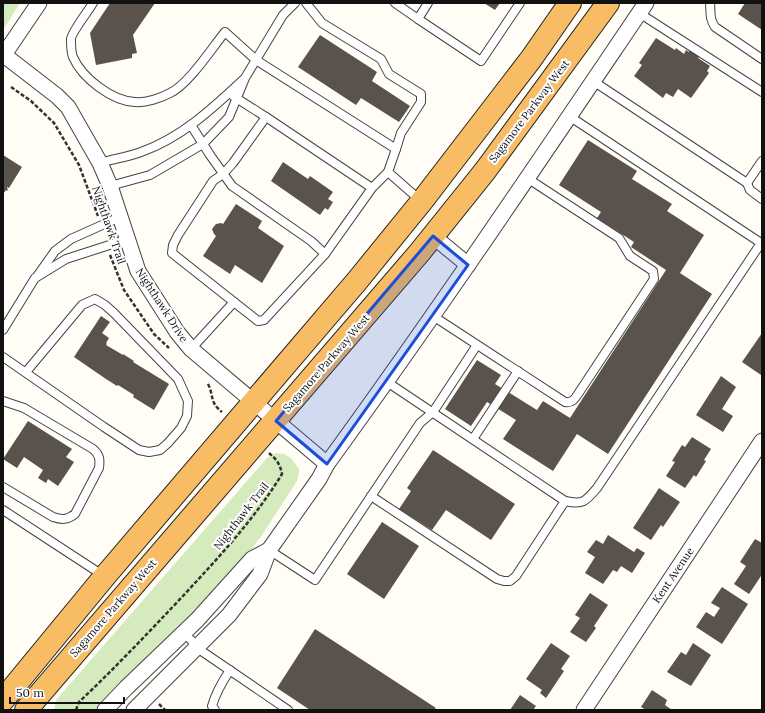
<svg xmlns="http://www.w3.org/2000/svg" width="765" height="713" viewBox="0 0 765 713" font-family="Lora,serif">
  <style>
    .green { fill: #d5ebbd }
    .building { fill: #5a524d }
    .lines { fill: none; stroke-linecap: round; stroke-linejoin: round }
    .service-casing { stroke: #444; stroke-width: 10 }
    .minor-casing { stroke: #444; stroke-width: 17 }
    .trunk-casing { stroke: #222; stroke-width: 24 }
    .path { stroke: #333; stroke-width: 2.5; stroke-dasharray: 4 2; stroke-linecap: butt }
    .service { stroke: #fff; stroke-width: 8 }
    .minor { stroke: #fff; stroke-width: 15 }
    .trunk { stroke: #f7bc64; stroke-width: 22 }
    .marked { fill: #1d4ed8; fill-opacity: 0.2; stroke: #1d4ed8; stroke-width: 3; stroke-linejoin: round }
    .labels { text-anchor: middle; stroke-width: 4; stroke-linejoin: round; paint-order: stroke }
    .street-label { font-size: 11px; fill: #111; stroke: #fff }
  </style>
  <rect width="100%" height="100%" fill="#fffdf5"/>
  <g class="green">
    <path d="M3,3h17l-17,27z"/>
    <path d="M276,453l8,1 7,4 8,11v4l-2,8 -37,57 -24,31 -20,23 -107,105 -12,13h-43l2,-10 211,-242z"/>
  </g>
  <g class="building">
    <path d="M110,3h45l-22,32 4,18 -5,1v4l-36,7 -6,-32z"/>
    <path d="M484,3h16l-5,7z"/>
    <path d="M745,3h17v27l-24,-16z"/>
    <path d="M320,35l57,37 -5,9 38,25 -11,16 -38,-24 -5,7 -58,-38z"/>
    <path d="M656,38l19,12 1,-2 8,6 2,-4 3,2 1,-2 9,7 -1,1 12,8 -3,5 2,2 -18,25 -13,-9 -5,8 -7,-4 -3,5 -29,-22 8,-11 -3,-2z"/>
    <path d="M588,140l49,31 -5,8 40,25 -5,7 37,24 -24,38 32,21 -104,160 -31,-20 -24,37 -50,-32 13,-19 -29,-18 -16,24 -26,-17 32,-49 24,15 -6,9 42,26 6,-9 27,17 96,-148 -35,-23 3,-5 -37,-24 4,-6 -42,-27z"/>
    <path d="M3,155l19,12 -13,21 -2,-1v1l1,1 -1,2 -1,-1 -3,4z"/>
    <path d="M283,162l25,17 2,-3 23,16 -5,7 5,3 -5,8 -3,-2 -5,7 -49,-34z"/>
    <path d="M236,204l26,17 -4,7 26,18 -22,37 -27,-18 -5,9 -27,-18 13,-20 -2,-2 -2,-5 4,-5 5,-1 2,1z"/>
    <path d="M101,316l9,6 -8,11 7,5 -3,5 1,1 -1,1 17,10v-1l11,7 -1,1 36,22 -15,26 -21,-13 1,-2 -16,-10 -1,1 -11,-7 -32,-22z"/>
    <path d="M762,333v40l-1,2 -19,-13z"/>
    <path d="M721,376l15,11 -14,22 11,7 -10,16 -27,-17z"/>
    <path d="M28,421l44,28 -6,8 8,5 -16,24 -10,-7 -2,4 -8,-5 5,-8 -19,-13 -7,11 -14,-9z"/>
    <path d="M692,437l19,12 -7,11 2,1 -10,16 -2,-2 -9,13 -19,-12 9,-14 -3,-1 10,-16 3,2z"/>
    <path d="M433,450l82,54 -24,36 -45,-30 -14,20 -33,-21 12,-18 -4,-3z"/>
    <path d="M659,488l21,14 -17,25 -2,-2 -10,15 -18,-12z"/>
    <path d="M382,522l37,24 -35,53 -37,-25z"/>
    <path d="M608,535l26,17 3,-4 8,5 -13,20 -11,-7 -4,6 -4,-2 -10,14 -18,-11 10,-16 -8,-5 9,-12 7,4z"/>
    <path d="M755,539l7,4v34l-1,-1 -12,18 -15,-10 12,-18 -6,-4z"/>
    <path d="M722,587l26,17 -26,40 -26,-17 10,-15 8,5 6,-9 -9,-5z"/>
    <path d="M590,593l18,12 -14,21 2,2 -10,14 -16,-10 10,-14 -5,-3z"/>
    <path d="M315,629l121,79 -2,2h-124l-33,-22z"/>
    <path d="M551,643l19,13 -9,13 3,2 -18,27 -6,-5 2,-3 -16,-11z"/>
    <path d="M693,643l18,12 -20,31 -24,-14 14,-20 5,3z"/>
    <path d="M652,690l15,10 -2,5 7,5h-26l-5,-3z"/>
    <path d="M520,695l16,11 -3,4h-23z"/>
  </g>
  <g class="lines">
    <g class="service-casing">
      <g id="service">
        <path d="M93,3c-4,7 -22,30 -22,36 0,5 0,14 2,18 9,21 39,44 62,45 11,1 26,-4 35,-9 18,-8 42,-45 55,-61l31,28 140,89 -8,23 33,29"/>
        <path d="M306,3l16,20 59,36 8,15 32,20v8l-20,31 -5,16"/>
        <path d="M395,3l23,16"/>
        <path d="M428,3l-10,16 63,42 39,-58"/>
        <path d="M710,3c1,10 -1,15 5,24l47,32"/>
        <path d="M639,13l123,79"/>
        <path d="M593,81l154,102 3,7 12,9"/>
        <path d="M233,96l33,21"/>
        <path d="M191,125l19,30 22,31 79,55 14,13"/>
        <path d="M100,163c13,-4 28,-6 41,-11 40,-14 72,-44 102,-72"/>
        <path d="M747,183l15,-22"/>
        <path d="M110,186l40,-11 53,-31 26,-27 16,-39 38,-63 12,-12"/>
        <path d="M372,188l-106,-71 -33,46 -10,11 -10,7 -35,54 -5,10 -1,8 86,68 6,-1 61,-66 47,-66 16,-16"/>
        <path d="M38,275l17,-24 16,-12 49,-22"/>
        <path d="M433,316l132,86c7,1 10,-3 13,-8l76,-115 -1,-8 -23,-15 -11,-18 -92,-60"/>
        <path d="M3,330l32,-52 31,-19 62,-20"/>
        <path d="M191,349l43,-47"/>
        <path d="M3,357l101,70 35,23 10,2 11,-2 8,-7 13,-15 6,-12 1,-15 -10,-22 -64,-66 -9,-8 -10,-6 -13,6 -56,67"/>
        <path d="M387,382l178,119c18,4 20,1 32,-13l164,-245 -192,-127"/>
        <path d="M3,401l21,7 69,41c7,6 7,11 6,19l-24,46c-8,6 -13,6 -22,3l-50,-30"/>
        <path d="M473,439l45,-68"/>
        <path d="M371,496l126,83 7,2h6l6,-5 49,-75"/>
        <path d="M3,510l101,66"/>
        <path d="M269,550l46,30 105,-157 13,-11 44,-67"/>
        <path d="M184,633l19,19 85,58"/>
        <path d="M215,710l-3,-4c4,-14 10,-24 18,-36"/>
      </g>
    </g>
    <g class="minor-casing">
      <g id="minor">
        <path d="M4,55l53,41 11,11 32,56 10,23 28,85 39,61 14,17 136,115"/>
        <path d="M3,56l36,-53"/>
        <path d="M433,236l35,29"/>
        <path d="M105,710l21,-22 71,-68 55,-61 17,-9"/>
        <path d="M134,710l95,-95 31,-41 9,-24 50,-71 8,-15c110,-151 214,-306 319,-461"/>
        <path d="M584,710l178,-269"/>
      </g>
    </g>
    <g class="trunk-casing">
      <g id="trunk">
        <path d="M3,700l102,-124 252,-295 65,-80 109,-142 39,-56"/>
        <path d="M26,710l394,-458 65,-81 123,-168"/>
      </g>
    </g>
    <g class="path">
      <path d="M11,87l20,14 23,22 25,42 19,51"/>
      <path d="M110,255l14,35 30,44 15,14"/>
      <path d="M208,384c6,11 1,18 14,28"/>
      <path d="M159,704l6,6"/>
      <path d="M76,710l3,-8c36,-34 69,-69 103,-105 36,-39 72,-77 100,-123 -2,-10 -5,-14 -13,-21"/>
    </g>
    <use href="#service" class="service"/>
    <use href="#minor" class="minor"/>
    <use href="#trunk" class="trunk"/>
  </g>
  <path class="marked" d="M433,236l35,29 -141,199 -51,-43z"/>
  <g class="labels">
    <g class="street-label">
      <text transform="translate(529 111) rotate(-53)" y="4">Sagamore Parkway West</text>
      <text transform="translate(109 225) rotate(71)" y="4">Nighthawk Trail</text>
      <text transform="translate(162 305) rotate(57)" y="4">Nighthawk Drive</text>
      <text transform="translate(326 363) rotate(-49)" y="4">Sagamore Parkway West</text>
      <text transform="translate(241 516) rotate(-52)" y="4">Nighthawk Trail</text>
      <text transform="translate(673 575) rotate(-56)" y="4">Kent Avenue</text>
      <text transform="translate(113 608) rotate(-49)" y="4">Sagamore Parkway West</text>
    </g>
  </g>
  <rect width="765" height="713" fill="none" stroke="#111111" stroke-width="8"/>
  <path d="M10 697v6h114v-6" fill="none" stroke="#111111" stroke-width="2"/>
  <text x="16" y="697" font-size="12" fill="#111111" stroke="#ffffff" stroke-width="3" paint-order="stroke">50 m</text>
</svg>
